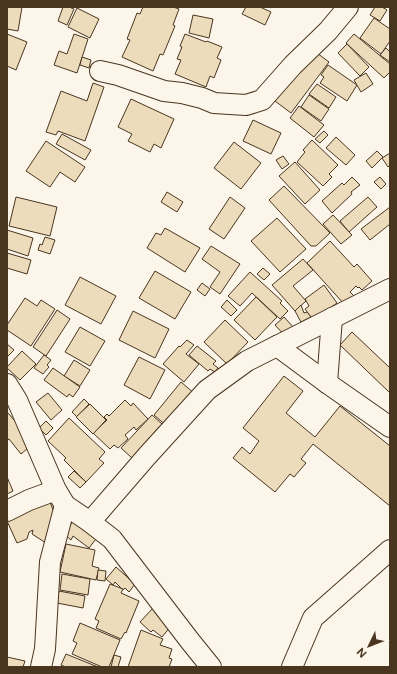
<svg xmlns="http://www.w3.org/2000/svg" width="397" height="674" viewBox="0 0 397 674" font-family="'Public Sans',sans-serif">
  <style>
    .building { fill: #ecdcbc; stroke: #4a3520 }
    .lines { fill: none; stroke-linecap: round; stroke-linejoin: round }
    .minor-casing { stroke: #4a3520; stroke-width: 22 }
    .minor { stroke: #fbf6e9; stroke-width: 20 }
  </style>
  <rect width="100%" height="100%" fill="#fbf6e9"/>
  <g class="building">
    <path d="M7,7h15l-4,24 -11,-2z"/>
    <path d="M63,7h6l5,2 -7,16 -9,-4z"/>
    <path d="M143,7h30l6,2 -6,16 2,1 -12,29 -3,-1 -7,17 -31,-14 8,-17 -3,-1 10,-26 3,1z"/>
    <path d="M246,7h14l11,5 -6,13 -23,-11z"/>
    <path d="M375,7h7l5,3 -7,11 -10,-6z"/>
    <path d="M77,8l22,11 -9,19 -22,-11z"/>
    <path d="M193,15l20,4 -4,19 -20,-5z"/>
    <path d="M374,18l16,11v12l-9,13 -21,-16z"/>
    <path d="M7,34l20,8 -11,28 -9,-4z"/>
    <path d="M74,34l14,5 -11,34 -23,-8 5,-14 8,3z"/>
    <path d="M185,34l21,8 1,-1 15,6 -5,11 4,2 -7,18 -4,-2 -4,11 -31,-13 6,-14 -4,-1 5,-12 -2,-1z"/>
    <path d="M354,34l36,30v8l-6,6 -38,-35z"/>
    <path d="M347,44l22,23 -9,9 -22,-23z"/>
    <path d="M386,48l4,4v10l-10,-7z"/>
    <path d="M313,50l16,12 -38,51 -16,-12z"/>
    <path d="M82,57l9,3 -2,8 -9,-3z"/>
    <path d="M328,65l29,20 -10,16 -27,-18 4,-6 -3,-2z"/>
    <path d="M366,73l7,11 -12,8 -7,-12z"/>
    <path d="M93,83l11,4 -19,54 -27,-10 -2,4 -10,-3 15,-41 26,10z"/>
    <path d="M317,84l19,13 -7,11 -20,-14z"/>
    <path d="M309,95l20,14 -8,12 -20,-14z"/>
    <path d="M131,99l43,20 -13,29 -7,-4 -4,8 -22,-11 4,-7 -14,-7z"/>
    <path d="M299,106l25,19 -10,12 -24,-19z"/>
    <path d="M253,120l28,13 -10,21 -28,-13z"/>
    <path d="M324,131l4,4 -8,8 -5,-4z"/>
    <path d="M62,134l29,16 -6,10 -29,-16z"/>
    <path d="M336,137l19,18 -9,10 -20,-17z"/>
    <path d="M312,140l26,25 -9,9 3,3 -9,9 -26,-24 8,-10 -2,-2z"/>
    <path d="M46,141l39,26 -10,15 -15,-10 -10,15 -24,-16z"/>
    <path d="M234,142l27,21 -20,26 -27,-21z"/>
    <path d="M377,151l6,6 -11,11 -6,-7z"/>
    <path d="M390,153v12l-2,2 -6,-9z"/>
    <path d="M283,156l6,8 -7,5 -6,-9z"/>
    <path d="M295,162l25,28 -15,14 -26,-28z"/>
    <path d="M352,177l8,8 -9,7 1,2 -20,19 -10,-12 20,-18 2,2z"/>
    <path d="M380,177l6,7 -5,5 -7,-7z"/>
    <path d="M284,186l46,47 -14,13h-5l-42,-46z"/>
    <path d="M167,192l16,10 -6,10 -16,-10z"/>
    <path d="M16,197l41,10 -7,29 -41,-10z"/>
    <path d="M230,197l15,11 -21,31 -15,-10z"/>
    <path d="M368,197l9,10 -28,25 -9,-11z"/>
    <path d="M390,207v17l-20,16 -9,-11z"/>
    <path d="M333,215l19,20 -11,9 -18,-20z"/>
    <path d="M277,218l29,31 -26,23 -29,-31z"/>
    <path d="M165,228l35,20 -15,24 -38,-24 9,-15 5,2z"/>
    <path d="M7,230l26,8 -5,18 -21,-7z"/>
    <path d="M45,237l10,3 -5,14 -12,-4 2,-6 2,1z"/>
    <path d="M330,241l24,26 3,-3 15,17 -10,9 -3,-3 -1,1 -2,-2 -6,6 4,4 -10,8 -37,-41z"/>
    <path d="M211,246l29,18 -20,30 -10,-7 10,-15 -18,-13z"/>
    <path d="M7,253l24,7 -4,14 -20,-6z"/>
    <path d="M303,259l10,11 -20,16 13,15 -11,10 -23,-26z"/>
    <path d="M263,268l7,6 -6,6 -7,-6z"/>
    <path d="M155,271l36,21 -16,27 -36,-21z"/>
    <path d="M250,272l32,29 -2,2 8,8 -8,8 -28,-26 -12,13 -12,-10z"/>
    <path d="M80,277l36,19 -15,28 -36,-19z"/>
    <path d="M202,283l8,6 -5,7 -8,-6z"/>
    <path d="M324,285l13,18 -24,17 -8,-11 4,-3 -4,-7z"/>
    <path d="M256,297l21,20 -22,23 -21,-20z"/>
    <path d="M25,298l12,8 4,-6 14,9 -24,37 -24,-16v-5z"/>
    <path d="M227,300l10,10 -6,6 -10,-9z"/>
    <path d="M301,305l3,8 3,-1 4,5 -10,5 -6,-11z"/>
    <path d="M57,310l13,9 -24,37 -13,-9z"/>
    <path d="M133,311l36,18 -14,29 -36,-18z"/>
    <path d="M284,317l11,12 -9,8 -11,-12z"/>
    <path d="M225,320l23,22 -21,22 -23,-22z"/>
    <path d="M80,327l25,14 -15,25 -25,-14z"/>
    <path d="M352,332l38,36v25l-50,-48z"/>
    <path d="M187,340l7,5 -8,9 13,10 -15,18 -21,-18 16,-18 1,1z"/>
    <path d="M7,344l7,6 -7,7z"/>
    <path d="M197,346l19,15 -3,3 5,4 -3,4 -5,-3 -2,2 -19,-16z"/>
    <path d="M22,351l14,13 -16,16 -13,-12v-1z"/>
    <path d="M44,355l7,5 -4,5 2,2 -6,7 -9,-6z"/>
    <path d="M139,357l26,13 -15,29 -26,-14z"/>
    <path d="M74,360l16,10 -10,16 -16,-10z"/>
    <path d="M53,368l27,19 -7,10 -4,-3 -2,3 -23,-17z"/>
    <path d="M284,376l19,15 -17,22 29,24 25,-31 50,40v60l-77,-62 -12,15 5,4 -12,14 -4,-3 -15,18 -42,-34 9,-11 8,7 9,-13 -16,-13z"/>
    <path d="M181,382l14,12 -27,33 -14,-12z"/>
    <path d="M48,393l14,17 -11,10 -15,-18z"/>
    <path d="M84,399l5,5 -12,13 -5,-5z"/>
    <path d="M125,400l6,6 2,-3 15,16 -12,11 -2,-3 -9,8 3,4 -10,9 -4,-3 -4,4 -17,-16 14,-13 -3,-3 3,-3 2,2z"/>
    <path d="M90,404l16,16 -13,14 -17,-17z"/>
    <path d="M8,413l26,30 -13,11 -12,-15 -2,1v-26z"/>
    <path d="M152,415l10,9 -30,34 -11,-10z"/>
    <path d="M69,418l36,34 -6,7 5,4 -18,19 -22,-22 2,-2 -18,-17z"/>
    <path d="M46,421l7,7 -7,7 -7,-7z"/>
    <path d="M74,471l12,11 -6,6 -12,-11z"/>
    <path d="M7,477l6,14 -6,3z"/>
    <path d="M48,497l6,15 -5,33 -17,-11 1,-4 -4,2 -2,7 -10,4 -10,-22v-6z"/>
    <path d="M73,521l23,18 -7,9 -16,-12 -2,4 -7,-6z"/>
    <path d="M66,544l29,6 -3,16 7,2 -3,12 -36,-8z"/>
    <path d="M116,567l19,17 -6,8 -4,-4 -2,2 -8,-8 -2,3 -7,-6z"/>
    <path d="M98,570l8,1 -1,10 -8,-1z"/>
    <path d="M62,574l28,5 -2,16 -28,-5z"/>
    <path d="M110,584l13,5 -2,4 18,8 -13,32 -1,-1 -4,7 -25,-11 3,-7 -4,-2z"/>
    <path d="M59,591l26,5 -2,12 -26,-5z"/>
    <path d="M153,608l18,18 -9,11 -9,-7 -2,2 -11,-10z"/>
    <path d="M80,623l40,17 -11,27h-7l-30,-13 5,-11 -4,-2z"/>
    <path d="M141,630l22,9 -3,6 12,4 -3,9 3,1 -3,8h-41z"/>
    <path d="M66,654l32,13h-32l-5,-2z"/>
    <path d="M114,655l7,2 -3,10h-7z"/>
    <path d="M7,657l18,4 -2,6h-16z"/>
  </g>
  <g class="lines">
    <g class="minor-casing">
      <g id="minor">
        <path d="M100,71l18,4 46,16 18,2 20,5 12,5 32,2 16,-5 31,-35 35,-34 20,-24"/>
        <path d="M277,346l50,37 63,44"/>
        <path d="M327,383l5,-65"/>
        <path d="M7,384l10,16 39,90 9,15 25,17 22,17 78,102 21,26"/>
        <path d="M7,511l22,-11 27,-10"/>
        <path d="M90,522l57,-66 60,-66 40,-29 143,-72"/>
        <path d="M41,667l4,-18 5,-87 15,-57"/>
        <path d="M292,667l21,-49 77,-68"/>
      </g>
    </g>
    <use href="#minor" class="minor"/>
  </g>
  <rect width="397" height="674" fill="none" stroke="#4a3520" stroke-width="16"/>
  <g transform="translate(369 646) rotate(227)" stroke="#fbf6e9" stroke-width="3" paint-order="stroke">
  <path d="M0-3L7 15L0 10L-7 15Z" fill="#4a3520"/>
  <text y="-6" font-size="11" font-weight="bold" text-anchor="middle" fill="#4a3520">N</text>
  </g>
</svg>
